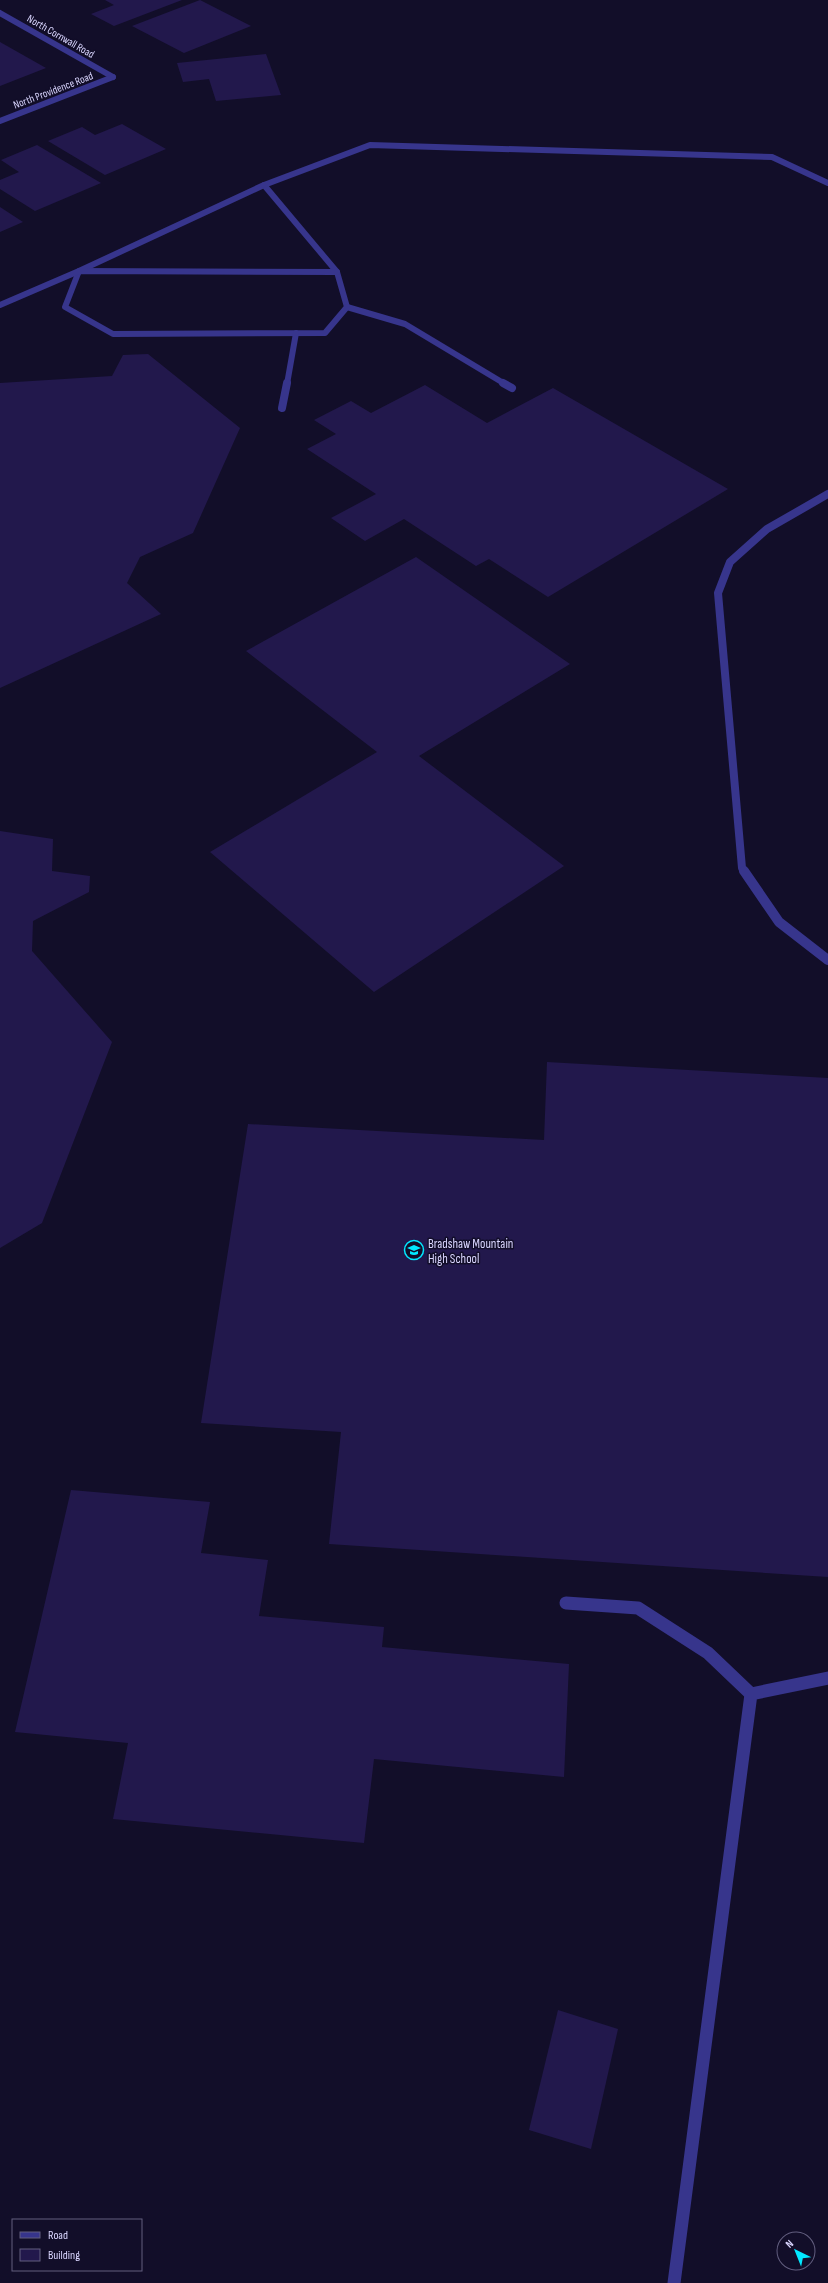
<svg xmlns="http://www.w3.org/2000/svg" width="828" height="2283" viewBox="0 0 828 2283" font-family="'Sofia Sans Condensed',sans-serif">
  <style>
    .building { fill: #22184c }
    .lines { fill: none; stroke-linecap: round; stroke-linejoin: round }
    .lane-far3 { stroke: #37358c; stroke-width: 6 }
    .lane-far2 { stroke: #37358c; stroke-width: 8 }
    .lane-far1 { stroke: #37358c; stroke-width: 10 }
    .lane { stroke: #37358c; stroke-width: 13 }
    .street { stroke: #37358c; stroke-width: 6 }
    .labels { text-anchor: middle; stroke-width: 3; stroke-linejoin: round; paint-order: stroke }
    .far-street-label { font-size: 11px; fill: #dad6ff; stroke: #120e29 }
    .poi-label { font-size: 13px; fill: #dad6ff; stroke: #120e29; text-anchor: start }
  </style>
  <rect width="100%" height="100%" fill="#120e29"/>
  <g class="building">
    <path d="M105,0h77l-68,26 -23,-12 23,-9z"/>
    <path d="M200,0l51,26 -67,27 -52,-27z"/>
    <path d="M0,42l46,26 -46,18z"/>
    <path d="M266,54l15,41 -65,6 -7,-22 -26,3 -6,-19z"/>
    <path d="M122,124l44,25 -61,26 -57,-34 34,-14 13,8z"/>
    <path d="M37,145l64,38 -66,28 -35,-22v-9l19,-8 -18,-12z"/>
    <path d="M0,207l23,15 -23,10z"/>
    <path d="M148,354l92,74 -47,105 -53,24 -13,26 34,31 -161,74v-305l112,-7 11,-21z"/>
    <path d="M425,385l62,38 66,-35 175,101 -180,108 -59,-38 -13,7 -72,-47 -39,22 -34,-23 45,-24 -69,-45 29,-15 -22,-14 37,-19 20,12z"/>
    <path d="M416,557l154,107 -151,92 145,110 -190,126 -164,-140 167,-100 -131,-101z"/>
    <path d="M0,831l53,8 -1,32 38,5 -1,16 -56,29 -1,30 80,91 -70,181 -42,25z"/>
    <path d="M547,1062l281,16v499l-499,-33 12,-112 -140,-9 47,-299 296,16z"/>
    <path d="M71,1490l139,12 -9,51 67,7 -9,56 125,11 -2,20 187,17 -5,113 -190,-18 -10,84 -251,-24 15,-76 -113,-11z"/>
    <path d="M558,2010l60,19 -27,120 -62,-19z"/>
  </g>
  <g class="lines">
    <g class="lane-far3">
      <path d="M264,185l73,87 10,35 -22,26 -212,1 -48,-27 14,-36z"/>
      <path d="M264,185l106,-40 402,12 56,26"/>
      <path d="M0,305l79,-34 258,1"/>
      <path d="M347,307l58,17 100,60"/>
      <path d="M287,384l9,-51"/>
    </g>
    <g class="lane-far2">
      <path d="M503,383l9,5"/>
      <path d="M282,408l5,-25"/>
      <path d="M745,872l-3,-4 -24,-275 12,-31 37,-33 61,-35"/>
    </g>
    <path class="lane-far1" d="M744,871l35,51 49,38"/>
    <g class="lane">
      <path d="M566,1603l72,5 70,45 43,41"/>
      <path d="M674,2283l77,-589 77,-16"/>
    </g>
    <g class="street">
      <path d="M0,13l113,64"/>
      <path d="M0,121l113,-44"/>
    </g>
  </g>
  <defs>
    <g id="school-ring" transform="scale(1)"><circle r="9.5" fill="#120e29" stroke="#02e8ff" stroke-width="1.5"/><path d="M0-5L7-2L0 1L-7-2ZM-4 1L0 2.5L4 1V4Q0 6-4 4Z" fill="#02e8ff"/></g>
  </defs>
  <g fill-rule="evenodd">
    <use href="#school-ring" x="414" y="1250"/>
  </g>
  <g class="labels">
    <g class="far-street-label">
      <text transform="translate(61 36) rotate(30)" y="4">North Cornwall Road</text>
      <text transform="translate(53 90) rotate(-21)" y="4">North Providence Road</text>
    </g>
    <g class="poi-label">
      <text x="428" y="1248">Bradshaw Mountain<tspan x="428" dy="15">High School</tspan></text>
    </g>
  </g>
  <rect x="12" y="2219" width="130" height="52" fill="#120e29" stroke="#625e7f"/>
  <rect x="20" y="2232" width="20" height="6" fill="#37358c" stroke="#625e7f"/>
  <text x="48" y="2239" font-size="12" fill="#dad6ff">Road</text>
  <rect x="20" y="2249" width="20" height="12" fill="#22184c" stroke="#625e7f"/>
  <text x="48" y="2259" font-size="12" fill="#dad6ff">Building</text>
  <g transform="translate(796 2251) rotate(317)"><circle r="19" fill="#120e29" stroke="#625e7f"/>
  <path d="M0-3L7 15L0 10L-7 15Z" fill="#02e8ff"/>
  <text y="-6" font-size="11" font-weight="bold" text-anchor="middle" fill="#dad6ff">N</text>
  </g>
</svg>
